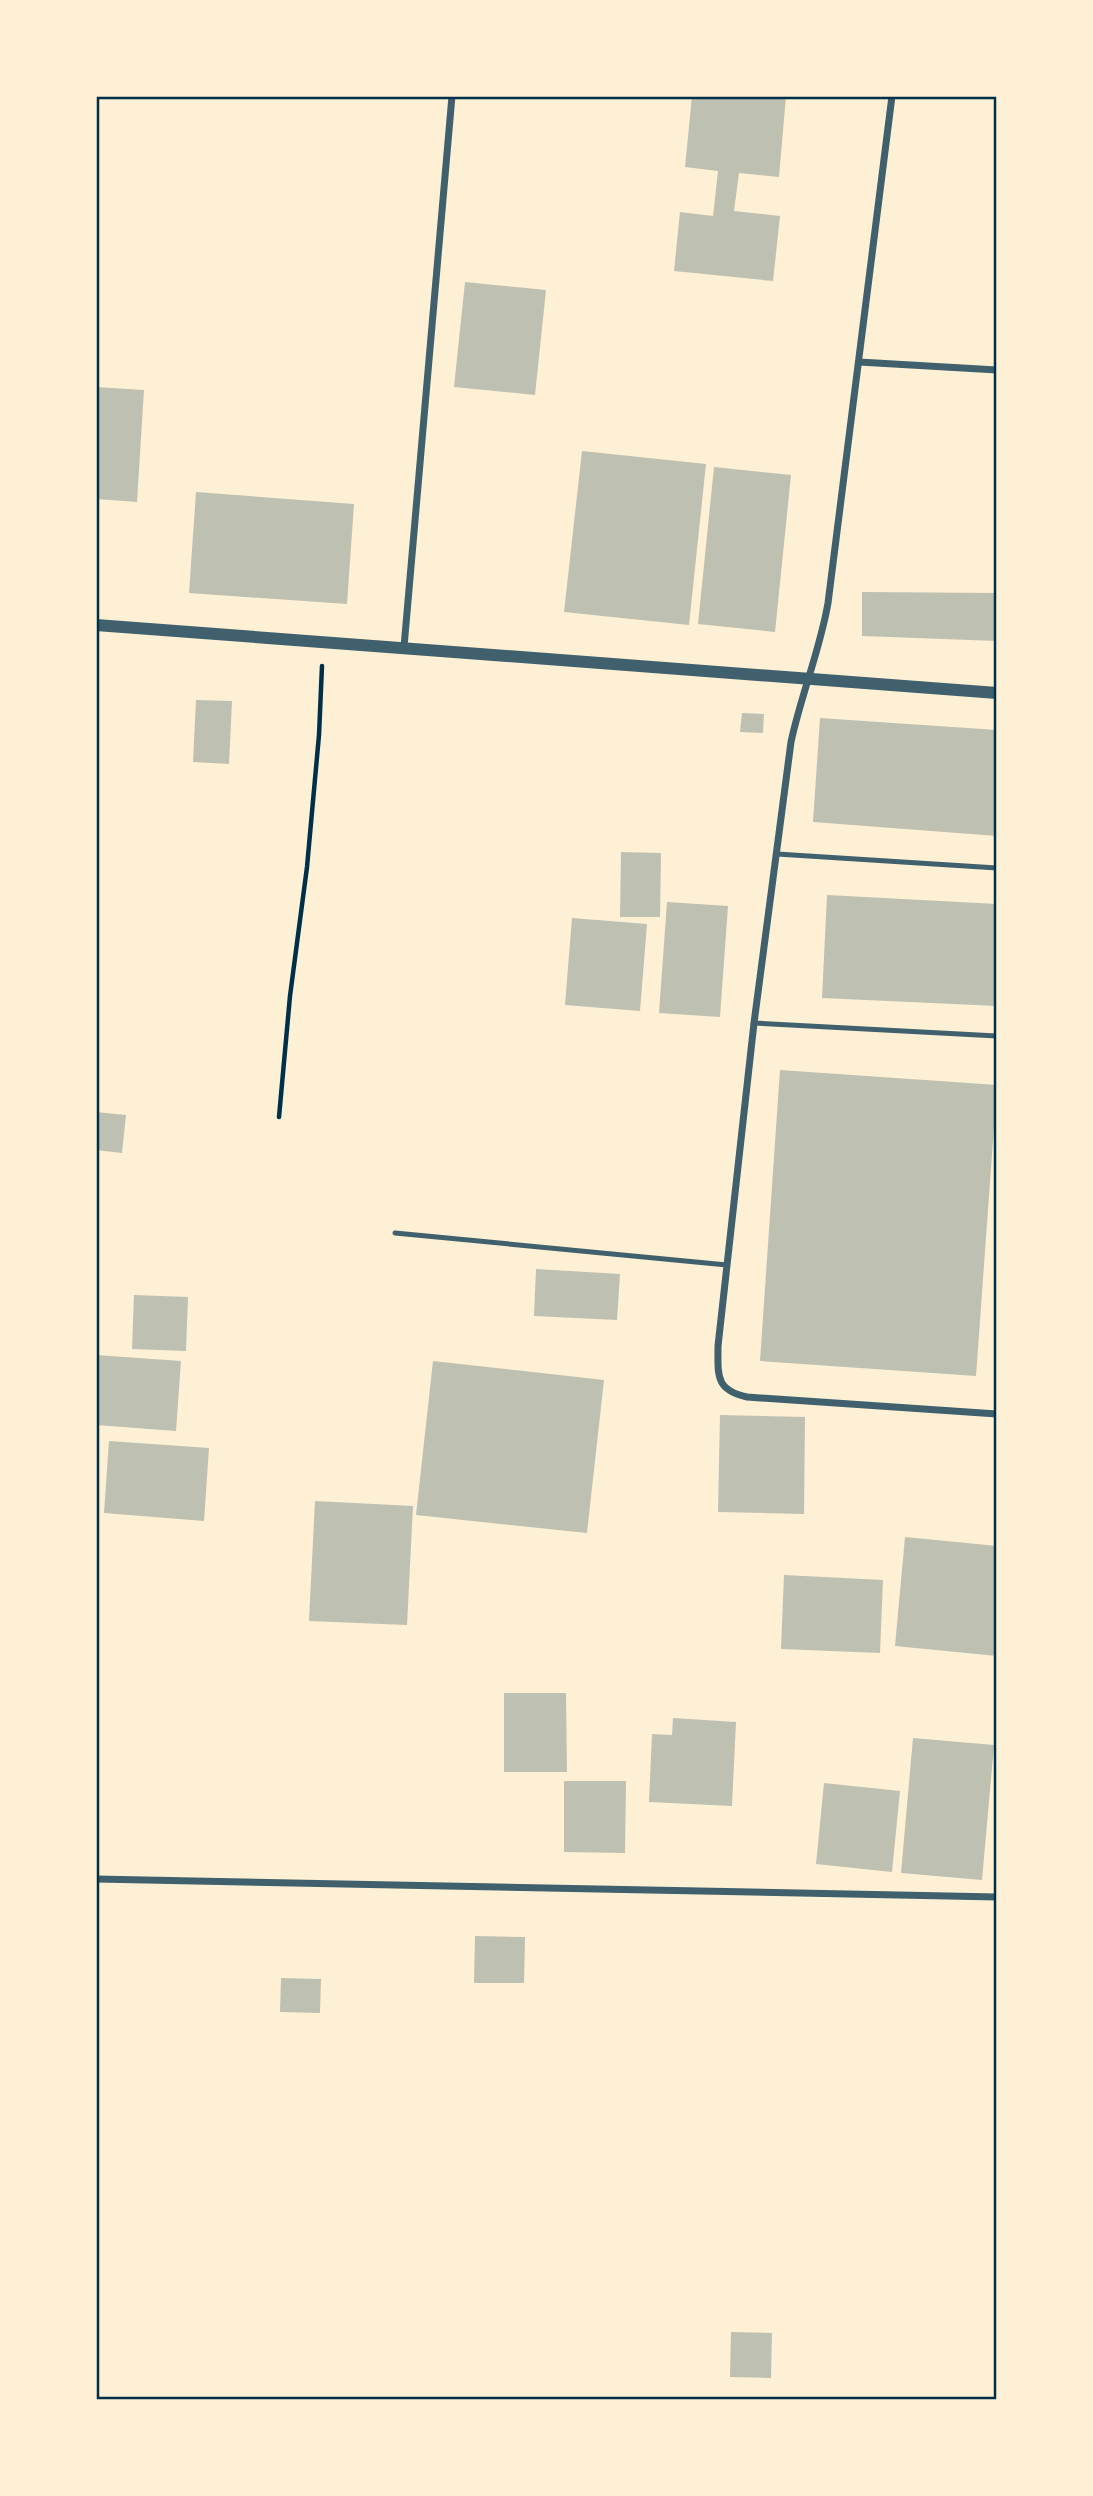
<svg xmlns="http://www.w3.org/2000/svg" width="1093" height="2496" viewBox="0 0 1093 2496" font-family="Montserrat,sans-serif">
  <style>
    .building { fill: #bec0b2 }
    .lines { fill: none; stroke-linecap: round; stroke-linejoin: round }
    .path { stroke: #003049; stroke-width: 4.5 }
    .service { stroke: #3f606c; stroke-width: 5 }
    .minor { stroke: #3f606c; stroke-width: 7 }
    .tertiary { stroke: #3f606c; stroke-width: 12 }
    .neatline { fill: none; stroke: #003049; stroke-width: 2.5 }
  </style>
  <rect width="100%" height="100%" fill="#fdf0d5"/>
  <g class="building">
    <path d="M692,96h94l-7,81 -40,-4 -5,38 46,5 -7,65 -99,-10 6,-59 33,4 5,-45 -33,-4z"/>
    <path d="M465,282l81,8 -11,105 -81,-8z"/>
    <path d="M96,387l48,3 -7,112 -41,-3z"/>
    <path d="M582,451l124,13 -17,161 -125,-13z"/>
    <path d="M714,467l77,8 -16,157 -77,-8z"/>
    <path d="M196,492l158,12 -7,100 -158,-11z"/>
    <path d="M862,592l135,1v48l-135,-5z"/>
    <path d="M196,700l36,1 -3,63 -36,-2z"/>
    <path d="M742,713l22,1 -1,19 -23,-1z"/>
    <path d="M820,718l177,12v106l-184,-14z"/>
    <path d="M621,852l40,1 -1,64h-40z"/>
    <path d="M827,895l170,9v102l-175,-8z"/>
    <path d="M667,902l61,4 -8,111 -61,-4z"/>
    <path d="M572,918l75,6 -7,87 -75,-6z"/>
    <path d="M780,1070l217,15 -21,291 -216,-15z"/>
    <path d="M96,1112l30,3 -4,38 -26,-3z"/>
    <path d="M536,1269l84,5 -3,46 -83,-4z"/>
    <path d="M134,1295l54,2 -2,54 -54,-2z"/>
    <path d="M96,1355l85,6 -5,70 -80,-6z"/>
    <path d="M433,1361l171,19 -17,153 -171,-18z"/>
    <path d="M720,1415l85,2 -1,97 -86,-2z"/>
    <path d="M109,1441l100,7 -5,73 -100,-8z"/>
    <path d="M315,1501l98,5 -6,119 -98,-4z"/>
    <path d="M905,1537l92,9v110l-102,-10z"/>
    <path d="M784,1575l99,5 -3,73 -99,-4z"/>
    <path d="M504,1693h62l1,79h-63z"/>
    <path d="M673,1718l63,4 -4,84 -83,-4 3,-68 20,1z"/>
    <path d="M913,1738l81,7 -12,135 -81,-7z"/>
    <path d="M564,1781h62l-1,72 -61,-1z"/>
    <path d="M824,1783l76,8 -8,81 -76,-8z"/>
    <path d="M475,1936l50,1 -1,46h-50z"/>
    <path d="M281,1978l40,1 -1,34 -40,-1z"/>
    <path d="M731,2332l41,1 -1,45 -41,-1z"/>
  </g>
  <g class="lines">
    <path class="path" d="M279,1117l11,-121 17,-129 12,-132 3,-69"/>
    <g class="service">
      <path d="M777,854l220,14"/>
      <path d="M754,1023l243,13"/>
      <path d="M395,1233l332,32"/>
    </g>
    <g class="minor">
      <path d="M892,96l-64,507c-8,47 -27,92 -37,139l-37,281 -36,323c0,29 -3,44 29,51l250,17"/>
      <path d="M859,362l138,8"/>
      <path d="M404,647l48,-551"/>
      <path d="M96,1879l901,18"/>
    </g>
    <path class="tertiary" d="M96,625l901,68"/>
  </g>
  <rect width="1093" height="2496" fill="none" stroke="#fdf0d5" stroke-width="196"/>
  <rect x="98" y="98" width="897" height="2300" class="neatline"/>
</svg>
